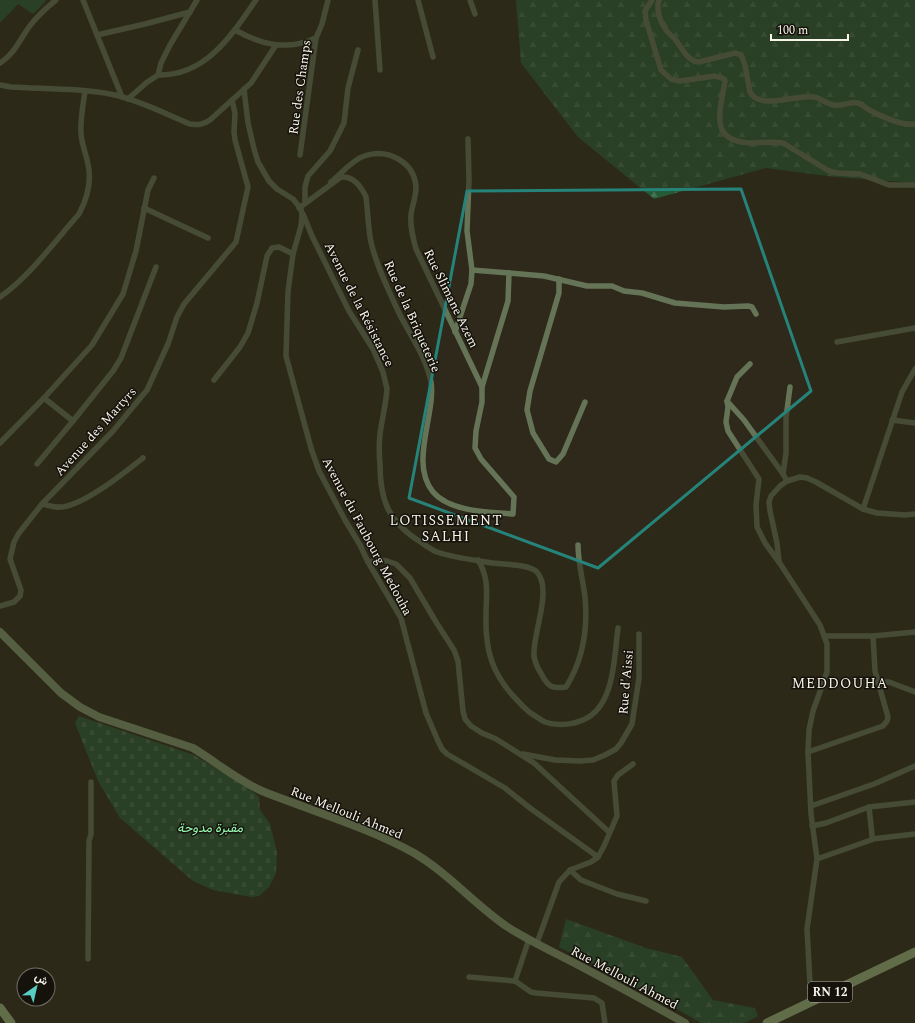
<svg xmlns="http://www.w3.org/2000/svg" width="915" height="1023" viewBox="0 0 915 1023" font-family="Spectral,Vazirmatn,serif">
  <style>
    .forest { fill: url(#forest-firs) }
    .cemetery { fill: url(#cemetery-stones) }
    .pitch { fill: #245a35 }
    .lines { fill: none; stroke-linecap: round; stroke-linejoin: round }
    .street { stroke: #657457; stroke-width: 5.5 }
    .secondary { stroke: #869e6f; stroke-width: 8 }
    .primary { stroke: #a0bf81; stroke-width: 9 }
    .marked { fill: none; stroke: #26837a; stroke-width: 3; stroke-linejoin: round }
    .labels { text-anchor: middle; stroke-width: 3; stroke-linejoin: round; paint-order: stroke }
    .shield { fill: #14120b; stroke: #b3b0a7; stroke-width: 1 }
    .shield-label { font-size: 12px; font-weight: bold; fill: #f7f4ea }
    .street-label { font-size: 13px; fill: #f7f4ea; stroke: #14120b }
    .park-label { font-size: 13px; font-style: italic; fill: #95f7af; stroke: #14120b }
    .neighbourhood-label { font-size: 14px; letter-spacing: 1px; fill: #f7f4ea; stroke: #14120b }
  </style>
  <defs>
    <pattern id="forest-firs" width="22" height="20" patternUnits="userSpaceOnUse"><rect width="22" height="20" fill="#245a35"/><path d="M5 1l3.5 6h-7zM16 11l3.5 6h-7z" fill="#457252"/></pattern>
    <pattern id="cemetery-stones" width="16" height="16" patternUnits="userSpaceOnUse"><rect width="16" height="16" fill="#245a35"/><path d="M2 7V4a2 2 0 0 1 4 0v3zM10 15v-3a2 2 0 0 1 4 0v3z" fill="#457252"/></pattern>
  </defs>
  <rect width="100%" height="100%" fill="#2e291a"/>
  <g class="forest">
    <path d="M516,0h399v183l-79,-6 -70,-9 -112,31 -76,-62 -57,-74z"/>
    <path d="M566,919l80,29 36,9 31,43 42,8 3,8 -13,7h-44l-24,-14 -118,-62z"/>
  </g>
  <path class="cemetery" d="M79,716l115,39 56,34 9,8 1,13 10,14 7,28 -1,21 -7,14 -10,9 -7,1 -39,-7 -20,-9 -73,-63 -22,-37 -23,-58z"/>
  <path class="pitch" d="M0,0h45l1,1 -13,13 -15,-10 -18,19z"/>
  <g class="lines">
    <g class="street">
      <path d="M83,0l39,97"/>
      <path d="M375,0l5,70"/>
      <path d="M418,0l15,57"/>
      <path d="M470,0l5,14"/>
      <path d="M652,0l-7,11 1,9 15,50 10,9 9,2 35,-5 9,3 1,2c-5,31 -17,61 27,62 11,0 21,-2 31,0l46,28 8,2 23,1 29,11h26"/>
      <path d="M659,0c-3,10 1,22 7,30 2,3 6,6 9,9 7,9 12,22 24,23l36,-9 6,2 4,10 5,27c10,19 46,2 64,5 7,1 12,7 20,8 7,2 16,-4 24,-2 4,1 9,6 13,8 12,6 31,15 44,13"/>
      <path d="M235,30c27,15 52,21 81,8"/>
      <path d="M97,35l48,-11 45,-12"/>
      <path d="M0,63c15,-10 19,-22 29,-36 8,-11 17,-19 27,-27"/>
      <path d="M158,75c48,1 73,-39 98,-75"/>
      <path d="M0,85l11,2c34,2 71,1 104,8 26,6 51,19 75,29 8,1 13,1 20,-4l41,-37 25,-38"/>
      <path d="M244,89l4,34 6,26 4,13 11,19 8,8 16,10 8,10 1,7 -1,10 -8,28 -5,37 -2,65 25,92 8,23 26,49 15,25 8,17 33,56 25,95 12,28 4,8 5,5 58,34 25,20 68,49"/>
      <path d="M128,99l18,-16 12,-8 3,-12 9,-18 27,-45"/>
      <path d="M468,139l1,41 -2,51 5,39"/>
      <path d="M300,155l16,-117 6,-14 6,-24"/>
      <path d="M305,203v-16l3,-11 22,-25 14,-28 4,-35 10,-38"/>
      <path d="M144,208l64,30"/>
      <path d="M299,208l42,-31c12,-1 20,9 25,20 2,15 2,31 5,45 5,23 18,49 28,71 11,22 27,44 32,69 5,32 -22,81 2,110 17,20 56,20 80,22l1,-17 -33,-38 -6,-11 1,-17 6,-29v-15l-66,-138c-3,-11 -6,-22 -5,-34 1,-9 5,-18 5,-27 -1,-26 -28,-40 -52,-32 -12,4 -23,18 -33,26"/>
      <path d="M303,214l9,22 37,75 24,38 10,23 4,17c-1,15 -5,30 -7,45 -1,10 -1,20 0,30 0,36 8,57 39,77 6,4 11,8 18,11 17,6 38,8 56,11 11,1 38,2 44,9 16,18 -5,63 -3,84 1,7 4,13 8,19 6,12 11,14 24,12 17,-27 22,-58 19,-90 -2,-17 -7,-34 -7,-52"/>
      <path d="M509,273l35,3 43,10h25l12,5 18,2 33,10 49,4 24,-1 4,1 4,7"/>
      <path d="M559,279v14l-29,98 -3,19 6,23 16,26 7,3 7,-8 22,-52"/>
      <path d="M0,297c31,-22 54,-55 79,-83 8,-15 13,-32 9,-50 -2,-10 -6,-19 -7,-30 -1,-14 2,-29 4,-43"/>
      <path d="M455,332l16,-48 1,-14 37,3 -1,28 -26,86"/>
      <path d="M837,342l78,-14"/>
      <path d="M750,364l-13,13 -10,24 1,6 -2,15 2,9 31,48 -3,26 1,22 8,16 14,19"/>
      <path d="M214,380l26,-33 8,-14 9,-30 10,-47 5,-8 7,-1 14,7"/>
      <path d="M44,398l29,23 40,-50 8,-13 35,-91"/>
      <path d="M727,401l17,19 39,54 4,7"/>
      <path d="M892,420l23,3"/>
      <path d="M0,443l44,-45 48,-53 31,-51 13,-43 12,-61 6,-12"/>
      <path d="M37,464l36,-43"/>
      <path d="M783,474l3,-21v-35l4,-31"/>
      <path d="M42,504c8,2 17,5 25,2 23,-6 57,-33 76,-48"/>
      <path d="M863,509l14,4 28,2 10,-1"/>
      <path d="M478,560c12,19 8,35 8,56 -1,34 6,58 30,83 5,5 10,11 16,15 4,2 8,6 13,8 11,4 27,3 38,-2 32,-13 31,-63 35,-92"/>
      <path d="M368,562l12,-2 7,1 9,3 14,14 26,44 18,28 4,11 5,50 2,8 6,7 11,7 14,6 38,24 75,69"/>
      <path d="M0,606l14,-4 6,-6 1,-6 -11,-31 4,-17 5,-9 23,-29 71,-73 34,-41 21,-46 9,-27 7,-13 52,-62 12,-55 -13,-47 -1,-8 1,-19 -3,-13"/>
      <path d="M824,636h49l42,-4"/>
      <path d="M877,682h12l26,10"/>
      <path d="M808,752l75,-26 4,-5 1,-4 -13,-46 -2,-35"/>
      <path d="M523,754l32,6 25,1 13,-1 12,-5 11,-6 5,-6 11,-19 7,-46v-44"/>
      <path d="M811,806l63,-22 41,-18"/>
      <path d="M812,826l14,-3 43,-16"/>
      <path d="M872,839l43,-5"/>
      <path d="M817,859l54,-19 1,-1v-4l-3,-28 46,-5"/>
      <path d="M570,870l21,-8 7,-5 6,-11 13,-30 -3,-35 4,-6 15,-11"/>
      <path d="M529,939l-14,42 16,11 5,1 58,5 8,5 3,20"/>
      <path d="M537,943l22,-61 11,-12 11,10 36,14 29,7"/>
      <path d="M88,959l1,-118 2,-7v-52"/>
      <path d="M469,977l46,4"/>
      <path d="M811,1002l-4,-73 10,-70 -6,-45 -3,-62 1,-22 4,-19 14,-39v-28l-7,-19 -41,-63 -2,-19 -7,-32 -1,-9 2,-6 9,-10 7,-5 13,-4 7,1 9,4 47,27 39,-117 13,-23"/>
    </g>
    <path class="secondary" d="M0,632l61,61 19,14 19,10 94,31c23,14 44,32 69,43 50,20 105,36 152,62 34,20 60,51 92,73 25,16 52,28 78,42 34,18 67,36 101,55"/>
    <g class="primary">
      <path d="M0,1008l11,15"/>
      <path d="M767,1023l148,-71"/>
    </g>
  </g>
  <path d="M0 0H915V1023H0ZM741,189l70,202 -213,177 -189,-70 58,-307z" fill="#2e291a" fill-opacity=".55" fill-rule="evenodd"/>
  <path class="marked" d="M741,189l70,202 -213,177 -189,-70 58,-307z"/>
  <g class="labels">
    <rect class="shield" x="808" y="982" width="44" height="20" rx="3"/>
    <g class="shield-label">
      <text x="830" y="996">RN 12</text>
    </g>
    <g class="street-label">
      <text transform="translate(299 87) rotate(-82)" y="5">Rue des Champs</text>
      <text transform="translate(452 298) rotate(64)" y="5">Rue Slimane Azem</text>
      <text transform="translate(360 304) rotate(63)" y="5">Avenue de la Résistance</text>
      <text transform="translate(413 316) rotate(66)" y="5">Rue de la Briqueterie</text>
      <text transform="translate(95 431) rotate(-48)" y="5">Avenue des Martyrs</text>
      <text transform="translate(368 536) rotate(62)" y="5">Avenue du Faubourg Medouha</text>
      <text transform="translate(625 682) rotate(-85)" y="5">Rue d'Aissi</text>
      <text transform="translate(347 812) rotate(22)" y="5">Rue Mellouli Ahmed</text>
      <text transform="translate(625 977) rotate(28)" y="5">Rue Mellouli Ahmed</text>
    </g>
    <g class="park-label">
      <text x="210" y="832">مقبرة مدوحة</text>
    </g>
    <g class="neighbourhood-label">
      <text x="446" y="525">LOTISSEMENT<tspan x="446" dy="16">SALHI</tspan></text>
      <text x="840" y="688">MEDDOUHA</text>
    </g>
  </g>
  <g transform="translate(36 987) rotate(34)"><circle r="19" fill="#14120b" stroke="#6f6c64"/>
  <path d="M0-3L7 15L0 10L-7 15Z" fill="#57cec2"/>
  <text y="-6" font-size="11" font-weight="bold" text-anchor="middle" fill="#f7f4ea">ش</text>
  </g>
  <path d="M771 34v6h77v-6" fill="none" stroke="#f7f4ea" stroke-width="2"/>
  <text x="777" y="34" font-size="12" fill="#f7f4ea" stroke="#14120b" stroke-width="3" paint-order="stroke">100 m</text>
</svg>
